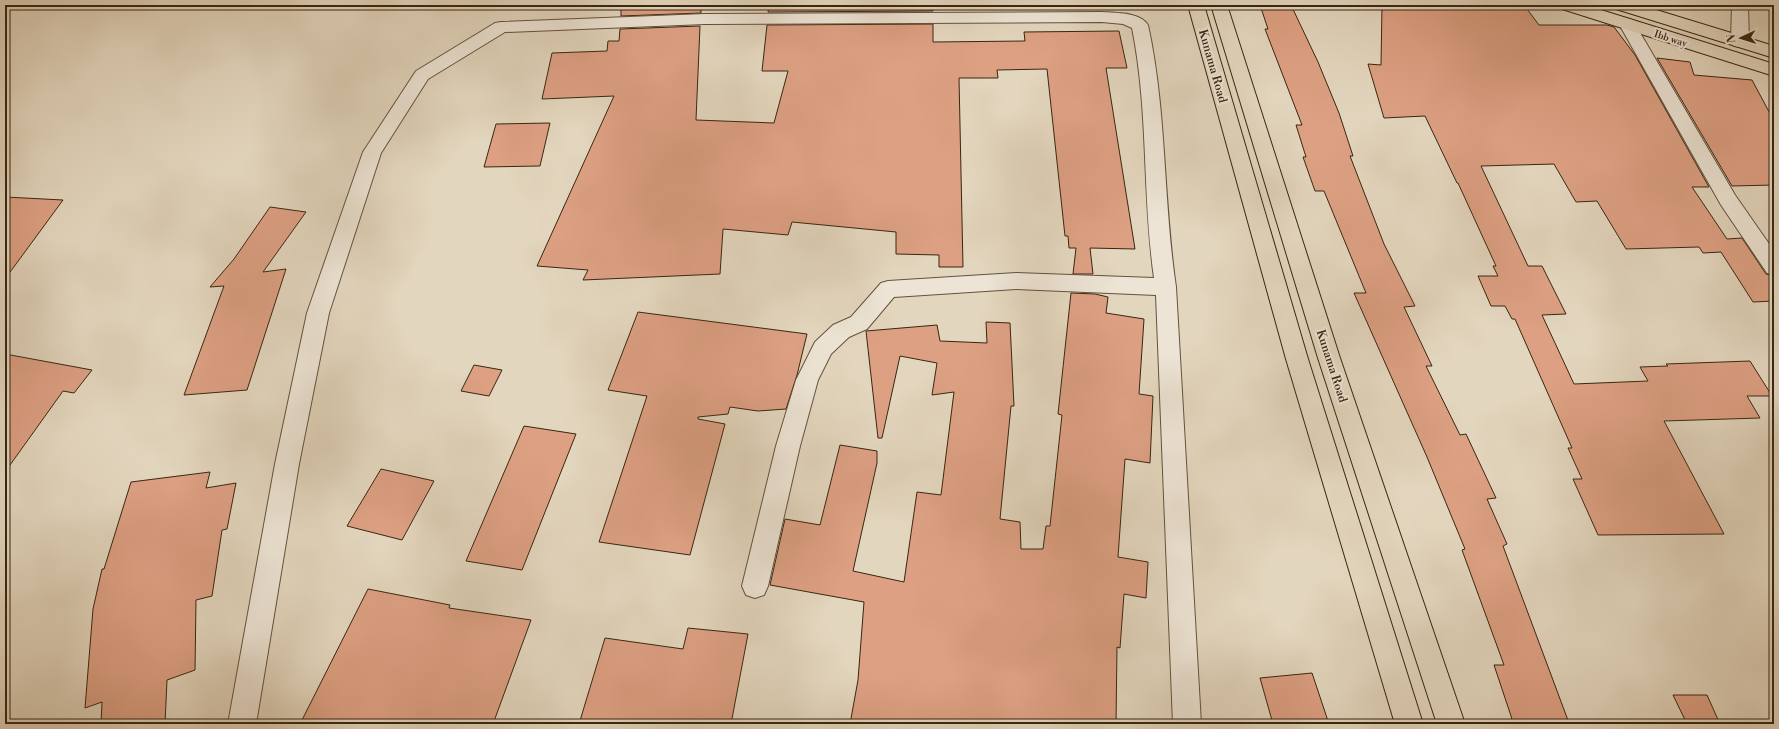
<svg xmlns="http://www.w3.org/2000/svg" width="1779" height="729" viewBox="0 0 1779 729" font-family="'Libre Bodoni',serif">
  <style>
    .building { fill: #dda083; stroke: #382610 }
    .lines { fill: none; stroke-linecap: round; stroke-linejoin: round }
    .minor-casing { stroke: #63523c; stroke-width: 2 }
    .major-casing { stroke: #382610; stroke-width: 2 }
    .highway-casing { stroke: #382610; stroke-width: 2 }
    .minor { fill: #ede4d5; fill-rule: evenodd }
    .major { fill: #e3d6be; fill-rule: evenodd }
    .highway { fill: #e3d6be; fill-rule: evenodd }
    .labels { text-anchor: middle; stroke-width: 4; stroke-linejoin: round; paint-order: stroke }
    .far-street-label { font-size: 10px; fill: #382610; stroke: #ede4d5 }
    .street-label { font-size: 12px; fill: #382610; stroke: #ede4d5 }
  </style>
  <rect width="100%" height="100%" fill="#e3d6be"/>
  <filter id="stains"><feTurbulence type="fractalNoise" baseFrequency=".005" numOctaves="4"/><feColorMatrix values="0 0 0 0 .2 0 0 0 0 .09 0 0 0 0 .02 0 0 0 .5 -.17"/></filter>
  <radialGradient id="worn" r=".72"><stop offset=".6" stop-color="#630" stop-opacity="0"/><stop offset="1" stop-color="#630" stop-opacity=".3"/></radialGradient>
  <g class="building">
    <path d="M621,5h80v8l-80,3z"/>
    <path d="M769,5h164v6l-165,1z"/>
    <path d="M1260,5h31l27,57 21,51 14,43h-3l34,88 31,62 -11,1 28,59h-6l34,69 6,-1 30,64 -9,1 20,45 -4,2 66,177 -56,-1 -19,-57h10l-42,-115 3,-1 -38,-92 -73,-164h12l-42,-102h-9l-12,-34h3l-10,-32h6l-37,-96h3z"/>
    <path d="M1382,5h80v2l62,-2 15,20h68l7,2 21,28 74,132h-17l35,52 15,-1 24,36 4,1 4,7v19l-21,1 -32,-50 -18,1 -4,-6 -73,2 -29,-48 -21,1 -22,-38 -73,2 47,100h14l24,48 -24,1 32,69 74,-3 -8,-14 28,-1 -2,-2 84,-3 22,35h-25l13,22 -96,3 60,113 -126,1 -25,-56h9l-14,-31h4l-57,-129h-3l-7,-13h-14l-13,-30h20l-5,-10h3l-38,-83h-1l-32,-67 -41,2 -16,-54 13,1z"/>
    <path d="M933,24v18l92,-1 -1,-9 95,-1 8,37h-21l29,181 -45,-1 3,26h-20l3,-26h-7l-1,-12h-3l-18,-167 -50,1 1,8h-39l4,189h-24v-12l-43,-1v-22l-104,-10 -4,13 -65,-6 -3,45 -137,6 5,-10 -51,-4 77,-170 -72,3 10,-46 55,-2 1,-10h11l1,-12 80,-3 -4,94 78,3 14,-52h-26l5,-46z"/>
    <path d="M1657,58l33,4 4,13 58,5 22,41v64l-42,1z"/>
    <path d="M550,123l-10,43 -56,1 12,-43z"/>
    <path d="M5,197l58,3 -58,79z"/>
    <path d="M270,207l36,5 -43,60 23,-3 -39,121 -63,5 40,-109 -14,1 24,-28z"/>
    <path d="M1071,293l24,1 13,3 -2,16 38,6 -5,75 14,2 -3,67 -25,-4 -7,98 30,5 -2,36 -22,-4 -4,54 -3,-1 -1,77h-266l8,-44 6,-78 -94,-17 15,-66 35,6 20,-80 37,6v12l-24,108 51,11 13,-90 24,3 13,-103 -22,3 5,-32 -37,-7 -18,82h-4l-12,-107 71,-6 3,16 47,2 -1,-21 24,1 4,83h-3l-11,113 20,3 1,27h22l3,-23h4l12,-111 -4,-1z"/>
    <path d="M638,312l169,22 -10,41 -11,34 -28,2 -28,-4 -2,7 -30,3v2l27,5 -35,131 -91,-13 48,-146 -39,-6z"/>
    <path d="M5,354l87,16 -18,23 -11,-2 -58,81z"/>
    <path d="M474,365l28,5 -13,26 -28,-5z"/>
    <path d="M524,426l52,8 -54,136 -56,-9z"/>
    <path d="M381,469l53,12 -32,59 -55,-14z"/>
    <path d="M210,472l-4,16 30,-5 -9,46 -5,1 -10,66 -16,4 -1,70 -28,10 -2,44h-64l1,-22 -17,6 8,-99 9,-40h2l27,-87z"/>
    <path d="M368,589l82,16 -1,3 82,12 -38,104h-193z"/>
    <path d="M688,628l60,6 -17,90h-152l26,-86 78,11z"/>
    <path d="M1312,673l17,51h-56l-13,-46z"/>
    <path d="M1673,695h34l13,29h-33z"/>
  </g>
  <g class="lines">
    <g class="minor-casing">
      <g id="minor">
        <path d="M1732,5h16l1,37 -3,4 -6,1 -6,-1 -3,-4z"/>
        <path d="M1102,12c14,1 38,0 46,13 19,86 15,175 28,262l25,437h-28l-17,-429 -140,-6 -122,8 -27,32 -18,8 -18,17 -13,26 -18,66 -32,140 -4,9 -9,3 -9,-3 -4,-9 34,-140 20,-66 19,-38 18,-17 18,-8 30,-34 7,-2 128,-8 138,5c-12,-83 -5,-167 -22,-250l-9,-4 -21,-2 -397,2 -200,8 -77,47 -47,74 -52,160 -30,151 -43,260h-28l47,-260 32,-151 56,-161 53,-81 79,-48 6,-1 204,-8z"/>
        <path d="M1627,19l6,1 2,4 100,171 39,56v24l-7,-2 -46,-68 -102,-181 2,-4z"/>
      </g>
    </g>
    <g class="major-casing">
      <g id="major">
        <path d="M1188,5h16l104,354 115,365h-28l-109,-365z"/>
        <path d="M1211,5h16l113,353 125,366h-28l-119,-366z"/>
      </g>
    </g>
    <g class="highway-casing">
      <g id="highway">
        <path d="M1560,5h25l189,59v12l-212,-67z"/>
        <path d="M1614,5h26l134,41v12l-158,-49z"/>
      </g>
    </g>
    <use href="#minor" class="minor"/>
    <use href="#major" class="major"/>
    <use href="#highway" class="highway"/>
  </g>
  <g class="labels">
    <g class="far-street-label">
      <text transform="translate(1671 38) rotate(18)" y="4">Ibb way</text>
    </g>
    <g class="street-label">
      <text transform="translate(1213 66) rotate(74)" y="4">Kunama Road</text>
      <text transform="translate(1332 366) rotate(72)" y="4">Kunama Road</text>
    </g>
  </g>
  <rect width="1779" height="729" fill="none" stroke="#e3d6be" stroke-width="20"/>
  <rect x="6" y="6" width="1767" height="717" fill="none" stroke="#382610" stroke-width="2"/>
  <rect x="10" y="10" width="1759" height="709" fill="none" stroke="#382610"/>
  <g transform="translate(1741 38) rotate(266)" stroke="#ede4d5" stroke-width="3" paint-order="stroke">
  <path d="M0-3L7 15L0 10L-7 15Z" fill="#382610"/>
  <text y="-6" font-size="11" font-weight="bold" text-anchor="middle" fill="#382610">N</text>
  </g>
  <rect width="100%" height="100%" filter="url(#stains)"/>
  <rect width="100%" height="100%" fill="url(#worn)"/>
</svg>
